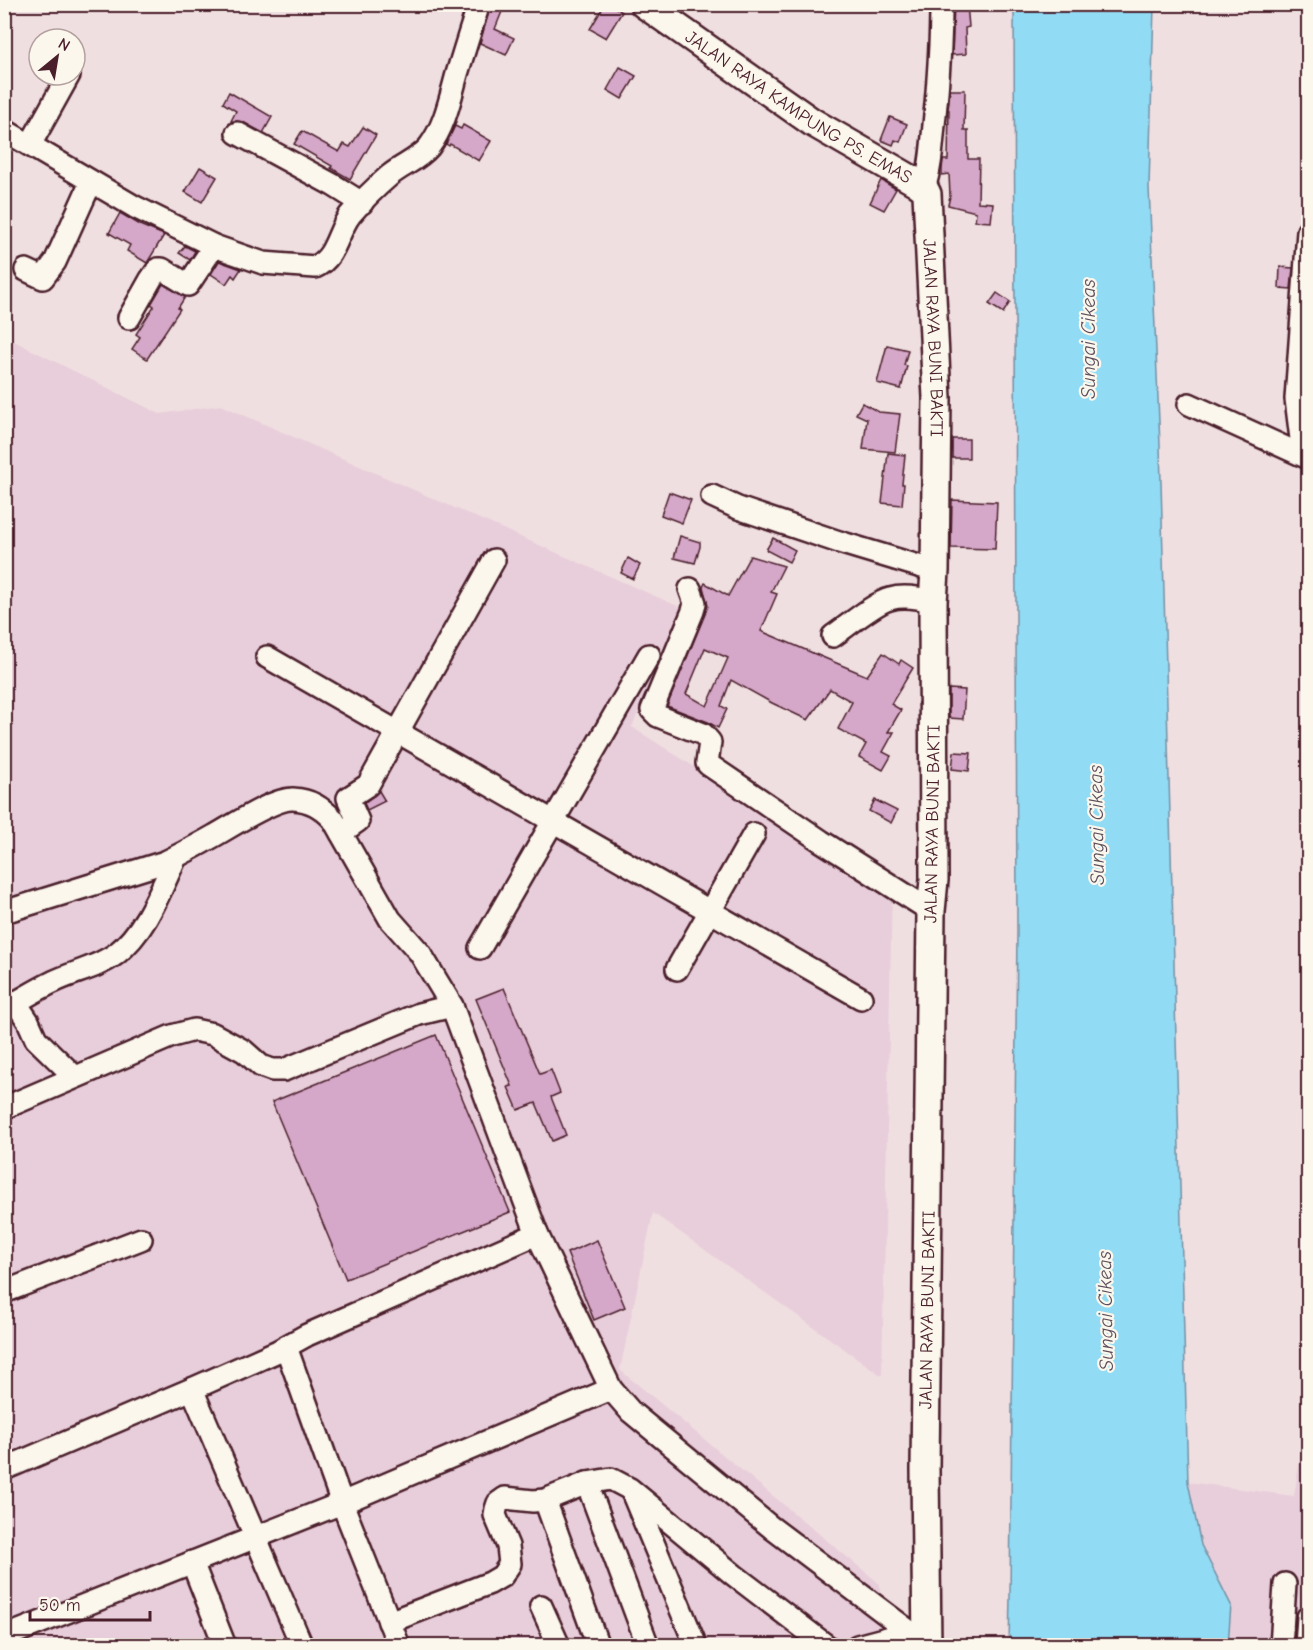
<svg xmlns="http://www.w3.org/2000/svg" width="1313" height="1650" viewBox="0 0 1313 1650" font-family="'Comic Neue',sans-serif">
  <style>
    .built { fill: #e8ceda }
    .water { fill: #92dbf4; stroke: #7590a4; stroke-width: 1.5 }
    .building { fill: #d5a7c8; stroke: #4a1f2b; stroke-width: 1.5; fill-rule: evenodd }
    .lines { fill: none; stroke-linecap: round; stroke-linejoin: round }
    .minor-casing { stroke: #4a1f2b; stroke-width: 26 }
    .major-casing { stroke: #4a1f2b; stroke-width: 32 }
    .minor { stroke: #fbf7ec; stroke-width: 21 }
    .major { stroke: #fbf7ec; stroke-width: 27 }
    .labels { text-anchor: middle; stroke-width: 4.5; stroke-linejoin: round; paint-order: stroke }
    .street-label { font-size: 18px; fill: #4a1f2b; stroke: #fbf7ec }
    .water-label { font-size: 20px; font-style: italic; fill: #5c4e5d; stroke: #fbf7ec }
  </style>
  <rect width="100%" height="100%" fill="#f0dfe1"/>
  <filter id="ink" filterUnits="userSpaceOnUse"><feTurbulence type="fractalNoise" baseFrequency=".0167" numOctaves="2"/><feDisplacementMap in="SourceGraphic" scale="12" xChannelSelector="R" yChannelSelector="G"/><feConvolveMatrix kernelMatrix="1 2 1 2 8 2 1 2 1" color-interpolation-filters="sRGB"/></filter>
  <g filter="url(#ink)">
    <g class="built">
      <path d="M4,336l156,78 61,-9 461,203 -50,119 260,166 -10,483 -229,-163 -33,157 260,214v61h-875z"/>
      <path d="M1302,1446l6,1v198h-80l3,-40 -30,-60 -13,-63 106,14z"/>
    </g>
    <path class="water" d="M1014,5h140l-5,182 11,258 28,1037 13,63 30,60 -3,40h-219l1,-49 7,-665z"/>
    <g class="building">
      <path d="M491,4h14l-10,25 19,9 -8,17 -26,-12z"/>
      <path d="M605,4h5l12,8 -16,26 -16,-9z"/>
      <path d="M954,4h13l2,23 -4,1 1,26 -14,1z"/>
      <path d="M620,67l16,9 -14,23 -15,-9z"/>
      <path d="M950,90h15l-1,40h4v29h11l-1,43 15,1 -2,19 -16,-1 1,-9 -28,-7 2,-9 -1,-22 -7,1v-6l1,-9h5l1,-50h-1z"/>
      <path d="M229,92l43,25 -9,16 -20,-11 -12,-1 5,-10 -13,-8z"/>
      <path d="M890,117l17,7 -7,18 -5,-2 -2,5 -12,-5z"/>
      <path d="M463,125l28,16 -12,20 -29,-17 -1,2 -3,-2 9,-18 6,3z"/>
      <path d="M363,127l13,8 -26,44 -19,-11 1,-2 -38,-22 8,-13 37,21 5,-8 6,3z"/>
      <path d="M200,167l17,10 -15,25 -17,-10z"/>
      <path d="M881,180l15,9 -12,21 -14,-7z"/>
      <path d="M120,213l22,13 22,9 -17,28 -20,-12 3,-6 -21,-12z"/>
      <path d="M185,246l10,5 -5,9 -11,-7z"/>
      <path d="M219,261l22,8 -6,9 -3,-3 -6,9 -15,-10z"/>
      <path d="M1280,267l13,1 -2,21 -12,-1z"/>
      <path d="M163,284l22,13 -7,11 2,1 -33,50 -15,-10 8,-12 -4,-3 18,-28 -3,-2z"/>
      <path d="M997,293l13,9 -7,11 -14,-9z"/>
      <path d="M887,345l21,5 -4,15 3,1 -6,23 -24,-6z"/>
      <path d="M862,403l17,9 21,2 -5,38 -32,-3 4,-30 -11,-5z"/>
      <rect x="952" y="439" width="17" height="19"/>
      <path d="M888,453l17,2 -3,29h2l-2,21 -20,-2z"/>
      <path d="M669,492l22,8 -9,23 -21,-8z"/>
      <path d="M952,500l45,2 -2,47 -44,-1z"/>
      <path d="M680,536l20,6v5l-5,16 -21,-5z"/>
      <path d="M773,538l22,12 -6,12 -23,-12z"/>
      <path d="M750,556l34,10 -13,26 6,2 -16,37 106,45 16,-23 16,11 2,-4 12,8 -22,36 10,6 -13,22h6l-11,20 8,4 -8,14 -24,-13 7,-13 -28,-15 14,-27 -22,-13 -22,31 -36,-17 -41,-23 -10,26 6,3 -9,19 -10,-6 -41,-16 41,-100 -5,-19 2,-4 23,13zM705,648l23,10 -21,48 -21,-12z"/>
      <path d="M628,558l12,7 -7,14 -12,-6z"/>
      <path d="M949,689l16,1 -2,29 -14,-1z"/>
      <path d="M954,752l17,1 -2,18 -17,-2z"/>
      <path d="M379,791l6,10 -18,9 -3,-7z"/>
      <path d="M875,800l22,11 -6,12 -22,-12z"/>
      <path d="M504,988l36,86 11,-4 9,23 -9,4 15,38 -14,6 -16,-38 -18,7 -10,-23 4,-1 -36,-87z"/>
      <path d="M436,1035l74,177 -164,67 -74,-177z"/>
      <path d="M597,1240l28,67 -31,13 -27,-67z"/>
    </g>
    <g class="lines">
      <g class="minor-casing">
        <g id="minor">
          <path d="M4,130l131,77 79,39 49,17 52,4c21,-9 22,-35 35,-52 11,-13 25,-27 39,-39 13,-11 29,-16 40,-29 16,-21 21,-48 28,-73 7,-23 14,-46 22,-70"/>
          <path d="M237,133l96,52 29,18"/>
          <path d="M30,145l39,-70"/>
          <path d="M924,188c7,-20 8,-42 10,-63 4,-40 7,-80 7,-121"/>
          <path d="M26,270l17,8 12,-16 36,-80"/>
          <path d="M129,318l22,-39 7,-10h4l26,16 26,-39"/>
          <path d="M1189,404l119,54"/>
          <path d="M1303,455l-7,-56 12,-168"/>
          <path d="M712,496l26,12 101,34 96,29"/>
          <path d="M690,589l5,14 -2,8 -41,99 6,6 45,18 7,8 -3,21 2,2 112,76 110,70"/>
          <path d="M833,636c13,-9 43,-34 57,-37 14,-4 30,-1 43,3"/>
          <path d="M267,657l594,341"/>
          <path d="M341,833l17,-12 -10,-23 20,-13 126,-225"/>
          <path d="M4,912l161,-50c17,-8 33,-17 49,-26 18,-10 60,-38 79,-37 18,1 28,8 40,20l57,100 30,34 32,53"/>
          <path d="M480,948l169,-293"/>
          <path d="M677,969l77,-135"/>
          <path d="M16,1003l12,18 8,18 39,38"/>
          <path d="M4,1009c17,-9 32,-19 49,-27 20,-10 44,-14 63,-28 30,-23 44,-63 60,-97"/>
          <path d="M4,1108l168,-72 22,-6 19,4 31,17 17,15 11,4h12l135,-56 33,-8 85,228 74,155 20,23 141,116 138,104 17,2"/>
          <path d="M4,1292l137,-53"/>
          <path d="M286,1347l56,156 57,143"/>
          <path d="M192,1389l110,257"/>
          <path d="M4,1469l188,-80 86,-38 29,-16 230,-101"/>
          <path d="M587,1483l61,163"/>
          <path d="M632,1492l64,154"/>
          <path d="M545,1500l53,146"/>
          <path d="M192,1562l33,84"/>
          <path d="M541,1606l18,40"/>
          <path d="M389,1622l101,-39 12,-7 8,-12 -2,-18 -13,-31 1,-6 2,-6 7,-5 28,3 12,-1 42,-17 24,-4 19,10 104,86 93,71"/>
          <path d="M4,1637l338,-134 269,-114"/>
          <path d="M857,1646l53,-14"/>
          <path d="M1281,1646l4,-62"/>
          <path d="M1306,1646l2,-29"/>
        </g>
      </g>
      <g class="major-casing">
        <g id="major">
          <path id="s1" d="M644,4l168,118 104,60 8,6 3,6 10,204 -2,173 -2,31 1,278 -3,31 -6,559 2,176"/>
        </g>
      </g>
      <use href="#minor" class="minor"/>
      <use href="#major" class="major"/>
    </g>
  </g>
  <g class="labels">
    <g class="street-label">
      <text dy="6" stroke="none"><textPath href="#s1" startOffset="186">JALAN RAYA KAMPUNG PS. EMAS</textPath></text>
      <text dy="6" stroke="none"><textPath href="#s1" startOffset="486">JALAN RAYA BUNI BAKTI</textPath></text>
      <text transform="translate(932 824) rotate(-89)" y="6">JALAN RAYA BUNI BAKTI</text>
      <text transform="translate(927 1310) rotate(-89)" y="6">JALAN RAYA BUNI BAKTI</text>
    </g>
    <g class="water-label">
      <text transform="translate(1088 339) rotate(-90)" y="7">Sungai Cikeas</text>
      <text transform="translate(1096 825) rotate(-91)" y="7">Sungai Cikeas</text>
      <text transform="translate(1105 1311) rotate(-91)" y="7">Sungai Cikeas</text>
    </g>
  </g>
  <rect width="1313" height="1650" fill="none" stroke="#fbf7ec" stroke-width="24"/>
  <rect x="12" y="12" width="1289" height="1626" fill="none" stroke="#4a1f2b" stroke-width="2" filter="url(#ink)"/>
  <g transform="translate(57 57) rotate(30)"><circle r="28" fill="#fbf7ec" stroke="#b4a19f" stroke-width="1.5"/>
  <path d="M0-4.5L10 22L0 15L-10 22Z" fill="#4a1f2b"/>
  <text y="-9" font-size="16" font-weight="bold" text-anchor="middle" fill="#4a1f2b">N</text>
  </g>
  <path d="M30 1611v9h120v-9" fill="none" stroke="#4a1f2b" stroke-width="3"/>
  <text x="39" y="1611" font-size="18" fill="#4a1f2b" stroke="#fbf7ec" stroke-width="4.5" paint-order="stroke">50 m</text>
</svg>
